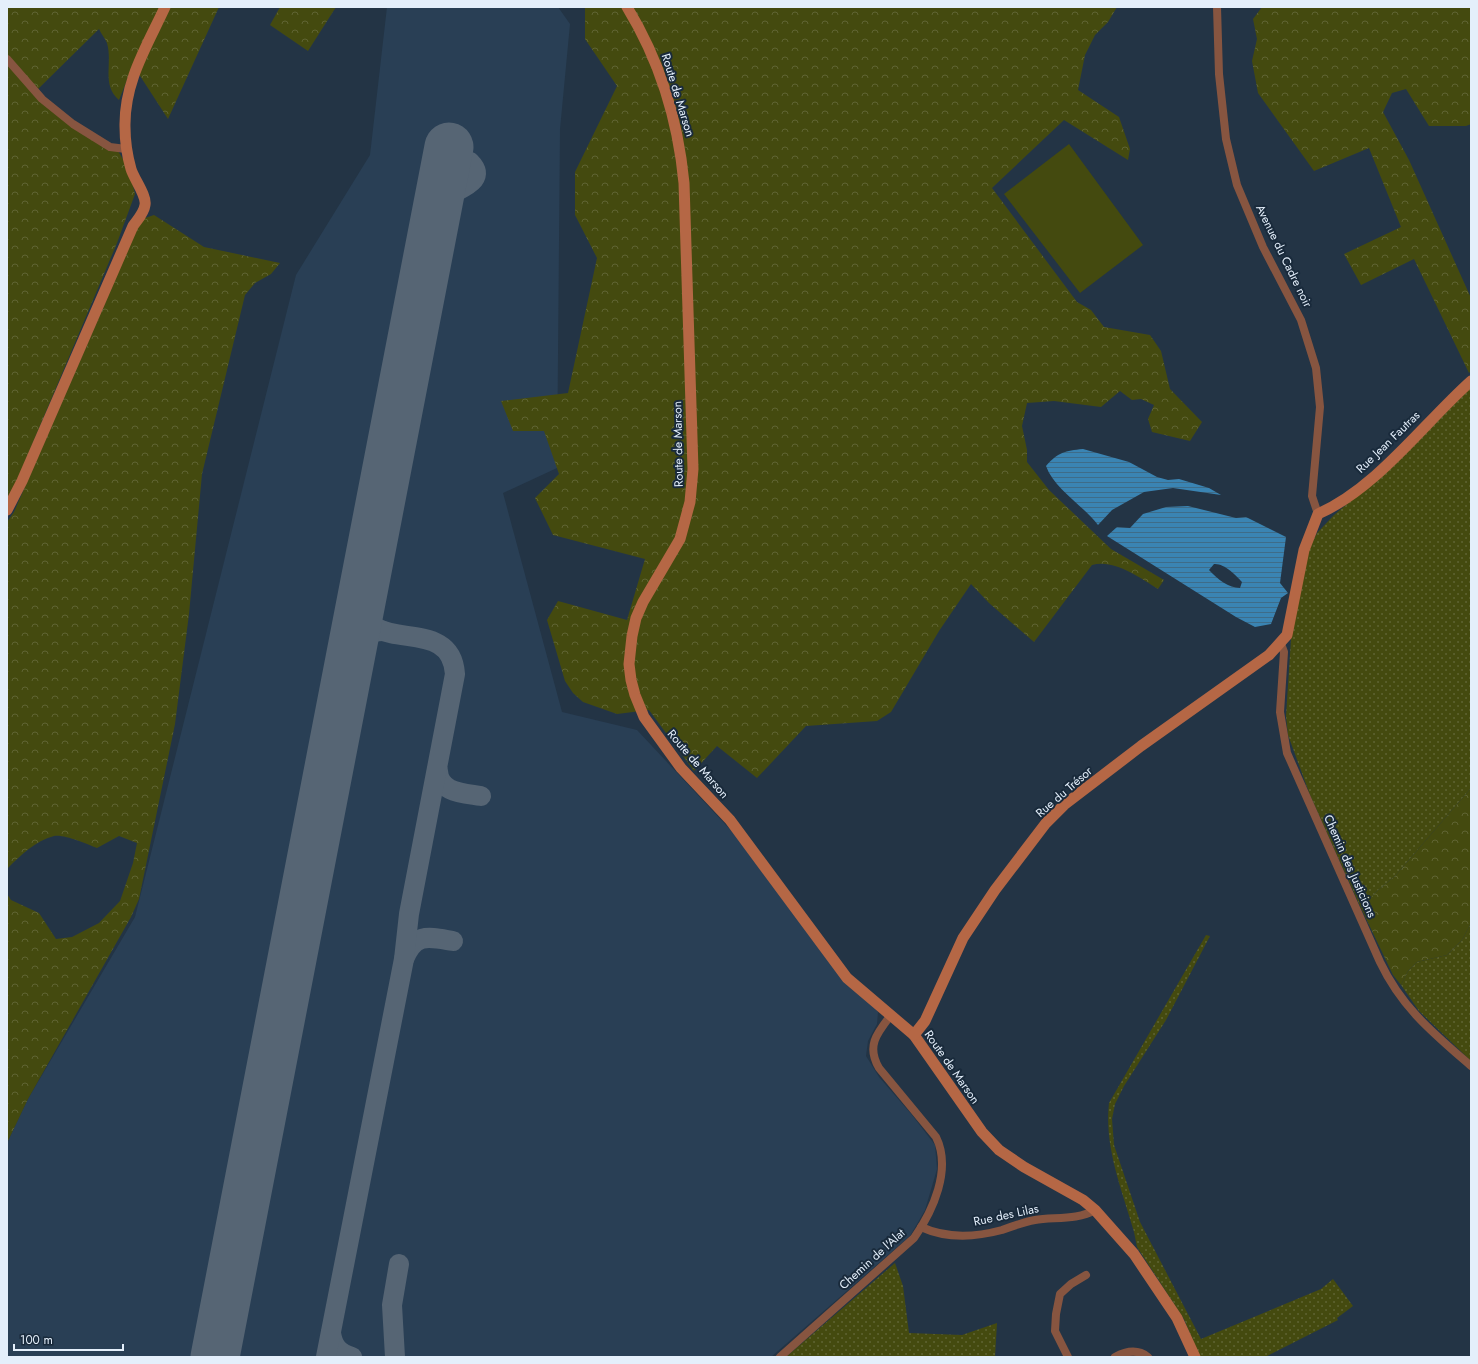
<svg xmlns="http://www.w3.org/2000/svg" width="1478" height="1364" viewBox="0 0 1478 1364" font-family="Jost,sans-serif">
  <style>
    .built { fill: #293f55 }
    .grass { fill: url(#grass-dots) }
    .forest { fill: url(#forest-crowns) }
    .park { fill: #444a0f }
    .water { fill: url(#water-rules); fill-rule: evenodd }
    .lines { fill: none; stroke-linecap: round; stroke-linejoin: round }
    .taxiway { stroke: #566574; stroke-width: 20 }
    .runway { stroke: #566574; stroke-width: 49 }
    .street { stroke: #875540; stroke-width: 8 }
    .secondary { stroke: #b56745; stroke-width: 11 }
    .labels { text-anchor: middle; stroke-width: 4; stroke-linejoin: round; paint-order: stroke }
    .street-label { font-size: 12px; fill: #e4effb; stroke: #192a3b }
  </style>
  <defs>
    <pattern id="grass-dots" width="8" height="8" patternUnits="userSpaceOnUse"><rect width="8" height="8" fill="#444a0f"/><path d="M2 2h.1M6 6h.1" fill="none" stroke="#5f6433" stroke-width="1.8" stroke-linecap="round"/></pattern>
    <pattern id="forest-crowns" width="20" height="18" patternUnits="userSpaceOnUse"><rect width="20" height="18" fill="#444a0f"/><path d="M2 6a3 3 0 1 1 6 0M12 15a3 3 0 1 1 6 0" fill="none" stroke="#5f6433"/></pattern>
    <pattern id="water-rules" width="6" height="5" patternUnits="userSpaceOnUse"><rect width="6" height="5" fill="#3a84b3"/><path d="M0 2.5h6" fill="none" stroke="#3e6c89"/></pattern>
  </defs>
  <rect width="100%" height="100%" fill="#233445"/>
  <path class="built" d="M387,7h171l12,17 -10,105 -3,339 -54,25 59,219 75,18 102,109 139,173 -1,12 -9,17 -2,15 13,21 33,38 23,30 2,24 -12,41 -15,26 -139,121h-764v-214l21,-44 107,-182 161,-642 74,-120z"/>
  <g class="grass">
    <path d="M1471,386v402l-76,88 -18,15 -16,17 -51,-113 -22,-60 -2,-19 5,-77 13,-66 5,-24 8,-16 16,-17 51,-44z"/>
    <path d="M1471,923v138l-52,-50 -18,-26 7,-14 9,-9 30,-7 15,-15z"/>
    <path d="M1206,935l4,1 -44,84 -42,66 -9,18 -3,15 2,26 26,77 61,117 120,-50 12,-10 20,27 -16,12 1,2 -73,37h-65l-16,-38 -47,-72 -3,-15c-12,-42 -30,-85 -25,-129z"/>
    <path d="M895,1263l8,23 6,47 53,2 35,-12 -2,34h-209z"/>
  </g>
  <g class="forest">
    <path d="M7,7h212l-51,112 -35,-54 -14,35c-18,-16 -6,-36 -12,-57 -2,-5 -6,-9 -8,-14l-66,65 85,57 11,18 6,25 -18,49 -110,261z"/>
    <path d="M280,7h56l-28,44 -38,-26z"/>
    <path d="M585,7h532l-9,15 -13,13 -10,20 -7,35 41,27 11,32 -2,11 -64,-40 -72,68 85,114 14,8 13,17 46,8 11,16 9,38 32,33 -12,19 -38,-9 -4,-13 6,-14 -13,-6 -9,1 -12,-9 -19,16 -47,-6 -27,2 -5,23 5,24v12l22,28 62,59 53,31 -6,9c-19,-12 -44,-30 -66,-24l-58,77 -45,-39 -18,-19 -32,47 -48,81 -14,9 -71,5 -49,52 -40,-32 -23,25 -45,-61 -32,4 -34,-12 -10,-9 -8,-12 -18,-61 11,-19 69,19 18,-61 -92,-24 -18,-37 24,-24 -15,-43h-31l-12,-30 67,-8 29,-135 -22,-43v-43l42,-86 -32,-47z"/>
    <path d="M1262,7h209v117l-5,2h-37l-23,-37 -14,4 -9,19 26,48 62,138v73l-2,2 -55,-114 -53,26 -17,-31 57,-27 -32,-79 -55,23 -56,-78 -6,-32 5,-22 -4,-20z"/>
    <path d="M154,215l50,32 76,16 -9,11 -16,9 -10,12 -43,179 -13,140 -14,110 -36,175 -8,18 -103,182 -21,44v-249l4,6 28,13 17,26 16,-2 27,-14 21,-22 13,-38 4,-20 -18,-7 -22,12c-10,-4 -33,-14 -43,-12 -19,5 -33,19 -46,32l-1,4v-350l7,-10 92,-211 28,-70 11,-13z"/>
    <path d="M1471,788v135l-9,17 -15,15 -30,7 -9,9 -7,14 -8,-10 -32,-67 16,-17 18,-15z"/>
  </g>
  <path class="park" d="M1069,144l74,101 -63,48 -76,-99z"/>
  <g class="water">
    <path d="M1083,449l46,13 28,15 11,3 11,-1 30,9 12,7 -48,-7 -29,4 -32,18 -14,15c-14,-19 -44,-36 -52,-59 12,-14 19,-15 37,-17z"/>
    <path d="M1188,506l48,12 10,-1 40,20 -6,46 8,10 -7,5 -10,26 -16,3 -19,-10 -129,-81 10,-9 13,1 13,-14 23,-7zM1214,564c10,-1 22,11 28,18l-2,6c-11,0 -23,-9 -31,-18z"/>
  </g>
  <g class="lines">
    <g class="taxiway">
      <path d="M435,221c2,-6 4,-15 8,-21 8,-10 48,-17 27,-38l-22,-6"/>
      <path d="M352,654c7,-14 15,-23 31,-23"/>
      <path d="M438,771c1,22 26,22 43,25"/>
      <path d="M404,959c11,-27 25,-22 49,-18"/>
      <path d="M331,1333c2,14 8,20 21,24"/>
      <path d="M326,1357l78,-398 5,-45 46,-240c-4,-62 -89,-15 -93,-72"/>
      <path d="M395,1357l-3,-52 7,-41"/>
    </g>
    <path class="runway" d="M215,1357l234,-1210"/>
    <g class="street">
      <path d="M1217,7l2,67 7,65 11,46 26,62 38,73 15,48 4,39 -8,89 6,18"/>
      <path d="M7,59l35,40 31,25 37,23 16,2"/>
      <path d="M1281,644l3,8 -4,60 7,41 93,209c22,46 53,71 91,104"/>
      <path d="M921,1227c26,12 55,10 81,3 11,-4 22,-8 33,-10 19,-3 43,0 60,-10"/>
      <path d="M780,1357l134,-119c19,-27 38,-69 22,-101l-57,-69c-13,-22 -2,-35 12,-53"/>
      <path d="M1068,1357l-13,-26 1,-17 4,-20 11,-10 15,-9"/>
      <path d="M1115,1357c11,-6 23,-8 33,0"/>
    </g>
    <g class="secondary">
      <path d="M627,7c33,54 51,113 57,176l9,286 -3,33 -10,37 -37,63 -7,16 -4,18 -3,28 2,16 4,15 9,22 37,51 49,52 117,158 67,57 68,97 17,18 25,17 59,33 12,10 39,44 43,64 18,39"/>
      <path d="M7,510l15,-29 111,-255c5,-7 11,-13 12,-21 2,-9 -11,-26 -14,-36 -4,-14 -6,-28 -6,-42 -1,-45 22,-81 40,-120"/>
      <path d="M914,1035l11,-14 38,-83 32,-48 51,-67 18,-18 77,-59 128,-91 18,-20 17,-85 14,-36c59,-26 105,-90 153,-133"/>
    </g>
  </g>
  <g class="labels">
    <g class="street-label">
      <text transform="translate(678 95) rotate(73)" y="4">Route de Marson</text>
      <text transform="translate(1284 256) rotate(64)" y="4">Avenue du Cadre noir</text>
      <text transform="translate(1388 442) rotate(-44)" y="4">Rue Jean Fautras</text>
      <text transform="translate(678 444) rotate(-91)" y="4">Route de Marson</text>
      <text transform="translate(698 764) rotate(49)" y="4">Route de Marson</text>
      <text transform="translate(1064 792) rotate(-41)" y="4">Rue du Trésor</text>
      <text transform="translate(1350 866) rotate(66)" y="4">Chemin des Justicions</text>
      <text transform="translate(952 1067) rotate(55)" y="4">Route de Marson</text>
      <text transform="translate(1006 1215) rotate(-12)" y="4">Rue des Lilas</text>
      <text transform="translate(872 1259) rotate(-42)" y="4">Chemin de l'Alat</text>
    </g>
  </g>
  <rect width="1478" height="1364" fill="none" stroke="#e4effb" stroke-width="16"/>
  <path d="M14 1344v6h109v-6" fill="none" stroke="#e4effb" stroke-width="2"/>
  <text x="20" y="1344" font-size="12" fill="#e4effb" stroke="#192a3b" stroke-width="3" paint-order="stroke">100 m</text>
</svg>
